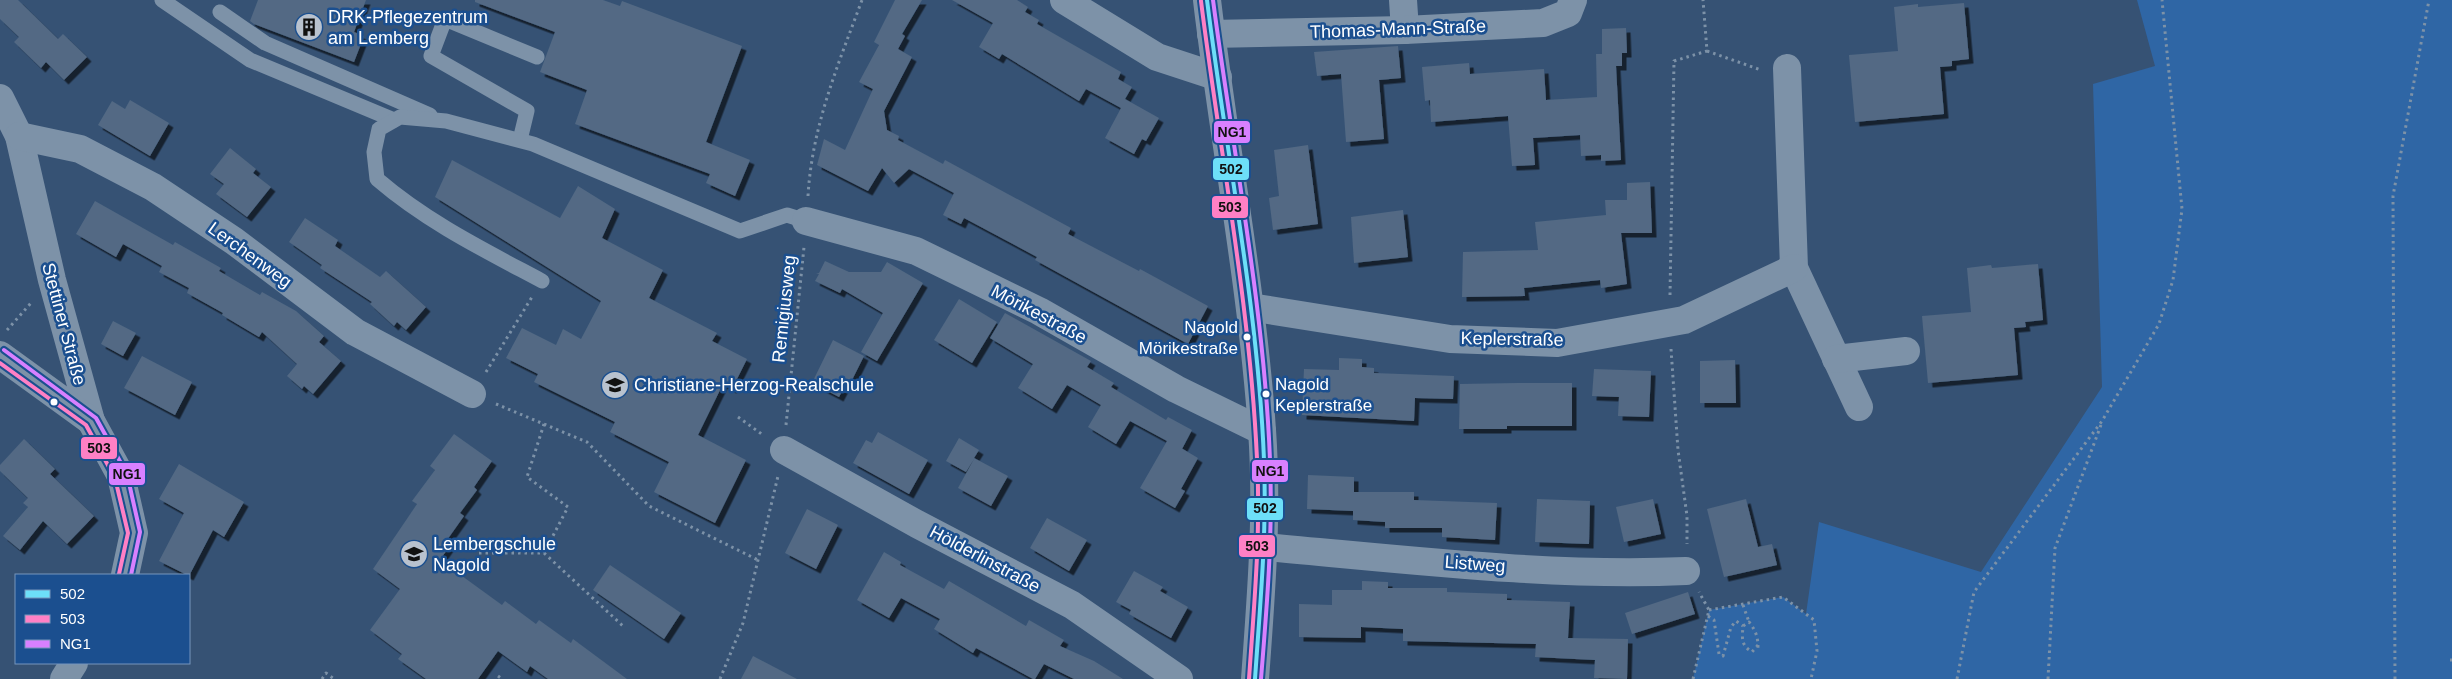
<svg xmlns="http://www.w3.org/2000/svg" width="2452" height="679" viewBox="0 0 2452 679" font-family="Arial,sans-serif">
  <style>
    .green { fill: #2f66a5 }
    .building { fill: #526984; filter: url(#shadow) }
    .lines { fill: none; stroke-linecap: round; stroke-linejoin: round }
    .path { stroke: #7d92a8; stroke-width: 3; stroke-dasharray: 2.5 4; stroke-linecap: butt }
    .service { stroke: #7d92a8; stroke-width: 15 }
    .minor { stroke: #7d92a8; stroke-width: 28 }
    .bus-1-casing { stroke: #1b4f8f; stroke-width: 8 }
    .bus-2-casing { stroke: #1b4f8f; stroke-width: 8 }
    .bus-3-casing { stroke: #1b4f8f; stroke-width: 8 }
    .bus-1 { stroke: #6ddff8; stroke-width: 4 }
    .bus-2 { stroke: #ff80c5; stroke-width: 4 }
    .bus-3 { stroke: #d880ff; stroke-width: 4 }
    .bus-dot { fill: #fff; stroke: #1b4f8f; stroke-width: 2 }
    .labels { text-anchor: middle; stroke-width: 5; stroke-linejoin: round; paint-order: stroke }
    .bus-label { font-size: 17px; fill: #fff; stroke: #1b4f8f; text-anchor: end }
    .poi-label { font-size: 18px; fill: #fff; stroke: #1b4f8f; text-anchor: start }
    .street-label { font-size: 18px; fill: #fff; stroke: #1b4f8f }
    .line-badge { stroke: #1b4f8f; stroke-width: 2 }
    .pale-badge-label { font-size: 14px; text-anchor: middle; font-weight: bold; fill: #111 }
  </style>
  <defs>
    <filter id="shadow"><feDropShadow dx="4.5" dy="4.5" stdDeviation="0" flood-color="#0009"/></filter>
  </defs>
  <rect width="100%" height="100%" fill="#365274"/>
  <path class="green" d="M2137,0h315v679h-759l16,-69 74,-13 23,17 13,-92 162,50 121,-185 -9,-303 62,-18z"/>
  <g class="building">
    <path d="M0,0h18l40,39 5,-5 24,23 -23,23 -18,-18 -5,6 -27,-26 5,-5 -19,-18z"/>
    <path d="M258,0h108l-12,32 10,4 -10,26 -100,-38 -4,-3z"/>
    <path d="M475,0h128l17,6 2,-5 120,45 -36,96 44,18 -15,36 -29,-13 4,-9 -135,-50 12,-34 -47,-18 15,-40 -80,-30z"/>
    <path d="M895,0h27l-20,34 3,2 -7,13 14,8 -28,54 3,19 12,6 -1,4 45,24 2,-4 126,68 -3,6 71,37 1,-2 68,37 -20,38 -153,-84 2,-3 -73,-39 -3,6 -18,-9 11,-22 -45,-24 -15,14 -12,-15 -14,23 -51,-26 7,-26 21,11 28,-61 -14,-7 20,-37 -5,-3z"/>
    <path d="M952,0h65l11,7 -3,5 14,8 -2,4 84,48 -3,7 14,8 -7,12 34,19 -13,23 -4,-2 -8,15 -29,-16 16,-30 -35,-19 -7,12 -77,-47 -3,5 -20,-12 14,-24z"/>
    <path d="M1964,3l5,56 -17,2v5l-12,1 4,47 -89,8 -6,-67 49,-4 -4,-44 24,-3v3z"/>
    <path d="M1626,28l1,25h-5v13h-6l5,94 -20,1v-6l-20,1 -1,-21 -47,3 2,27 -23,1 -4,-50 -77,6 -1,-22 -5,1 -3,-34 47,-4 1,11 74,-5 2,31 51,-3 -1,-43h6v-25z"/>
    <path d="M1398,46l3,32 -22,2 5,59 -38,3 -5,-68 -24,2 -3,-24z"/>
    <path d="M130,100l39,23 -19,33 -52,-31 14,-24 13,8z"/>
    <path d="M1308,145l10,79 -45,6 -4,-32 10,-2 -5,-46z"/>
    <path d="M230,148l26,21 -3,4 18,14 -24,30 -31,-23 8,-10 -14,-10z"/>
    <path d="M452,160l108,58 18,-32 37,23 -13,29 61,32 -14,28 68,35 -5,8 35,18 -15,30 -9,-5 -25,51 48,25 -31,63 -61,-31 15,-30 -59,-30 5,-10 -81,-40 4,-8 -32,-16 16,-30 34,17 7,-16 18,10 20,-38 -166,-104z"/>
    <path d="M1650,182l2,51h-31l6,51 -26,4 -1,-8 -76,8 1,8 -63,1 1,-45 75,-2 -3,-28 71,-7 -1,-15h22v-17z"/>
    <path d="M95,201l78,44 2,-3 46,26 -2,3 41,24 2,-3 34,19 28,25 -5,6 22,19 -28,33 -9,-8 -2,3 -15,-13 10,-12 -35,-32 -3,5 -37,-22 1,-2 -36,-20 2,-5 -30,-16 3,-6 -39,-22 -7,13 -40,-23z"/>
    <path d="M1403,210l5,47 -54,6 -3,-46z"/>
    <path d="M305,218l33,22 -3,6 45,31 6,-6 40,36 -20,23 -9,-8 -3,4 -24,-22 2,-2 -52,-34 2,-3 -33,-23z"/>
    <path d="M825,261l24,11h32l6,-10 36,21 -46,78 -16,-9 22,-39 -41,-24 -2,4 -25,-12 4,-7 -3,-1h3z"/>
    <path d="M2038,264l5,56 -18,2 1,5 -12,1 4,47 -90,8 -6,-67 49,-4 -4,-44 24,-3 1,3z"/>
    <path d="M959,299l38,23 -25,41 -38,-23z"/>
    <path d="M1005,313l86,48 -4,6 27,16 -3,4 55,33 2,-3 24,13 -10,19 -6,-4 22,13 -17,31 4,2 -10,17 -35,-20 27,-47 -37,-20 -14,23 -28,-17 13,-22 -34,-20 -15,24 -34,-21 15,-24 -43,-26z"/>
    <path d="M113,321l23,12 -13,23 -22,-12z"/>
    <path d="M833,340l31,16 -14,28 -3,-2 -8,15 -27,-14z"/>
    <path d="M142,356l50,26 -17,33 -51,-27z"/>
    <path d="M1339,358l23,1v8l12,1v5l80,3 -1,23 -38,-1 -1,23 -112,-6 2,-46 35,1z"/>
    <path d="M1735,360l1,43h-36v-42z"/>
    <path d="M1594,369l57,2 -2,46 -31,-1 1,-19 -27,-1z"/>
    <path d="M1517,383h55v43h-65v3h-48l1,-45z"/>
    <path d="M878,432l50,28 -19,34 -56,-31 13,-23 6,3z"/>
    <path d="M454,434l38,27 -18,26 3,3 -17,23 4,3 -17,24 4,4 -11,16 62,45 3,-4 31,23 3,-4 32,23 2,-4 54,40h-79l-18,-13 -3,6 -29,-21 -20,28h-52l-28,-20 4,-5 -32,-24 30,-41 -27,-20 44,-65 -5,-3 23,-31 -5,-4z"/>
    <path d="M959,438l20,12 -5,8 34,18 -17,30 -33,-18 16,-29 -8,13 -20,-11z"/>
    <path d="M24,439l31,30 -5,5 44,42 -27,28 -24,-23 -23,29 -17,-14 25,-29 -5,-4 5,-5 -28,-27v-6z"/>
    <path d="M179,464l65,38 -20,35 -11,-7 -24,46 -30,-15 25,-48 -25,-14z"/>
    <path d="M1308,475l46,2v15h60v8l83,3 -2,37 -53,-3v-9h-57v-6l-32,-2v-17v8l-46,-2z"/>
    <path d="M1537,499l53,2 -1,43 -54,-2z"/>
    <path d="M1653,499l8,35 -37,8 -8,-35z"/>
    <path d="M1746,499l12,48 14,-3 5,21 -53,12 -17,-68z"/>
    <path d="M807,509l31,16 -22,44 -31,-16z"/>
    <path d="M1047,518l40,22 -18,31 -39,-23z"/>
    <path d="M884,552l17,10 -1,3 44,24 5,-8 77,45 3,-6 35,20 -4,6 34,15 29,18h-49l-30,-15 -9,15h-2l-57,-31 -3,5 -39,-24 6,-10 -39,-21 -12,20 -32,-18z"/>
    <path d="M610,565l71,48 -17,26 -71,-49z"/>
    <path d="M1134,571l29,16 -3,4 28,16 -17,31 -42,-24 2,-4 -15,-8z"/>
    <path d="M1362,581l26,1v6h59v4l60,2v6l63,2 -2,36 60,1 -1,40 -33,-1 1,-18 -60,-3 1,-13 -133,-3v-12l-42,-2v11l-62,-1v-33l33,1v-15h30z"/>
    <path d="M1688,592l7,22 -63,20 -7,-21z"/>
    <path d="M753,656l44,23h-56z"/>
  </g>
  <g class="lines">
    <g class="path">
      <path d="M1707,51l54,19"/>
      <path d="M808,196c4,-70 30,-131 54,-196"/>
      <path d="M1670,295l4,-234 33,-10 -4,-51"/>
      <path d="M7,330l24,-27"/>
      <path d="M1671,349l7,101 9,66v28"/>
      <path d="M486,372l46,-75"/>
      <path d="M496,404l91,38 62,64 109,54"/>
      <path d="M738,417l25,18"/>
      <path d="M786,425l18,-178"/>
      <path d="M479,553h65l24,-46 -41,-30 17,-53"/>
      <path d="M544,553l79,73"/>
      <path d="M1743,605l6,17"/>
      <path d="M1709,610l74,-13 31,23 3,31 -6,28"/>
      <path d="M1708,616l6,4 5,34 4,2 8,-29 5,-6 7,5"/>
      <path d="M1758,645l-6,7c-11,-7 -10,-13 -9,-26l6,-4c7,9 9,15 9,26"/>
      <path d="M2450,660h2"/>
      <path d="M498,676l4,3"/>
      <path d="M322,679l4,-6 8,6"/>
      <path d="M720,679l23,-56 35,-147"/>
      <path d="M1693,679l16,-69 -10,-18"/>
      <path d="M1957,679l17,-87 128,-171 57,-97 14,-44 9,-71 -20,-209"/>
      <path d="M2048,679l7,-131 46,-123"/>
      <path d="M2395,679l-2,-483 36,-196"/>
    </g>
    <g class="service">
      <path d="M162,0l88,60 144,60"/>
      <path d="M220,12l45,31 165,72"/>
      <path d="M520,140l7,-29 -96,-55 14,-37 92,38"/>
      <path d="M542,281c-58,-31 -115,-59 -165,-102l-3,-27 5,-23 21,-12 46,4 87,23 207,87 47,-16 19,6"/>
    </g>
    <g class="minor">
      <path d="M1064,0l93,57 61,20"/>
      <path d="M1207,0c17,144 45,286 55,430 6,83 -1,166 -7,249"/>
      <path d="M1403,0l2,30"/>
      <path d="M1211,34l194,-4 138,-7 25,-10 5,-13"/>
      <path d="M1787,68l7,200 65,139"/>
      <path d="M0,98l19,38 33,144 39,141 30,55 13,57 -9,42"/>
      <path d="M19,136l61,13 73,38 81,54 121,91 117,62"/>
      <path d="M806,221l110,30 123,60 137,78 86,42"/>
      <path d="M1250,307l200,32 107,4 127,-23 110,-52"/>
      <path d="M0,355l91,66"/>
      <path d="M1836,359l70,-8"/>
      <path d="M784,450l133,74 155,81 107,74"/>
      <path d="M1264,547c138,12 284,30 422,24"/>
      <path d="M64,679l10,-16"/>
    </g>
    <g class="bus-1-casing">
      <path id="bus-1" d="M1207,0c19,153 51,306 57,460 3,73 -4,146 -9,219"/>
    </g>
    <g class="bus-2-casing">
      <g id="bus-2">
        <path d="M1201,1c19,152 49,304 56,458 4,73 -3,147 -8,220"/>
        <path d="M0,363l86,62 29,53 13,55 -9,41"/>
      </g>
    </g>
    <g class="bus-3-casing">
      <g id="bus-3">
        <path d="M1213,0c20,153 51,306 57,460 3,73 -3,146 -9,219"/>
        <path d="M4,350l92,68 31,56 13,58 -9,43"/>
      </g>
    </g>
    <use href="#bus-1" class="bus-1"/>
    <use href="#bus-2" class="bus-2"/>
    <use href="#bus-3" class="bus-3"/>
  </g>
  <defs>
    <g id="building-disc" transform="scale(1.4375)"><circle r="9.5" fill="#b9c2ce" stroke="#1b4f8f"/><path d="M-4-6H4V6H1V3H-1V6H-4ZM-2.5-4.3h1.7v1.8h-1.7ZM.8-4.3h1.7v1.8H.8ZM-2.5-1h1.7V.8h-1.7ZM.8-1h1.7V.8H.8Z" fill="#111"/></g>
    <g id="school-disc" transform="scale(1.4375)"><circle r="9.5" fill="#b9c2ce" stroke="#1b4f8f"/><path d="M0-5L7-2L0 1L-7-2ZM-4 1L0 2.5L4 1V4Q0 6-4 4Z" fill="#111"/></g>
  </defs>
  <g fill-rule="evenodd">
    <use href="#building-disc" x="309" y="27"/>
    <use href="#school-disc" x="615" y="385"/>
    <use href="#school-disc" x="414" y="554"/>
  </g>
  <g class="bus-dot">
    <circle cx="1247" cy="337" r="4.5"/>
    <circle cx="1266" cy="394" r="4.5"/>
    <circle cx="54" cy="402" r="4.5"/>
  </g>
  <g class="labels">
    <g class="bus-label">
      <text x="1238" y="333">Nagold<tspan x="1238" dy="21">Mörikestraße</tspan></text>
      <text x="1275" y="390" text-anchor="start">Nagold<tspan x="1275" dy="21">Keplerstraße</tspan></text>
    </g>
    <g class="poi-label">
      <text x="328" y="23">DRK-Pflegezentrum<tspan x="328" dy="21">am Lemberg</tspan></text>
      <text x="634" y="391">Christiane-Herzog-Realschule</text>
      <text x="433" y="550">Lembergschule<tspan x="433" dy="21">Nagold</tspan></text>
    </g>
    <g class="street-label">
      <text transform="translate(1398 29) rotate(-2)" y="6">Thomas-Mann-Straße</text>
      <text transform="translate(250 255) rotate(36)" y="6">Lerchenweg</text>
      <text transform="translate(784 309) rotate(-84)" y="6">Remigiusweg</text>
      <text transform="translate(1039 314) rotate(28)" y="6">Mörikestraße</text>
      <text transform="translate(64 324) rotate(75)" y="6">Stettiner Straße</text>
      <text transform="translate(1512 339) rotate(1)" y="6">Keplerstraße</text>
      <text transform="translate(985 559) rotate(28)" y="6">Hölderlinstraße</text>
      <text transform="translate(1475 564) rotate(4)" y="6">Listweg</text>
    </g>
  </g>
  <g class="line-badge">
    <rect x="1213" y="120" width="38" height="24" rx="5" fill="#d880ff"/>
    <rect x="1212" y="157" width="38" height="24" rx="5" fill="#6ddff8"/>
    <rect x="1211" y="195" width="38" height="24" rx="5" fill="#ff80c5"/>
    <rect x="80" y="436" width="38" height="24" rx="5" fill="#ff80c5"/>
    <rect x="1251" y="459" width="38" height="24" rx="5" fill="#d880ff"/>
    <rect x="108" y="462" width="38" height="24" rx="5" fill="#d880ff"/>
    <rect x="1246" y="497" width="38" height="24" rx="5" fill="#6ddff8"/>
    <rect x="1238" y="534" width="38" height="24" rx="5" fill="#ff80c5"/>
  </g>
  <g class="pale-badge-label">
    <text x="1232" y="137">NG1</text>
    <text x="1231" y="174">502</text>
    <text x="1230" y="212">503</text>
    <text x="99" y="453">503</text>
    <text x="1270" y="476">NG1</text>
    <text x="127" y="479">NG1</text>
    <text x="1265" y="513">502</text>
    <text x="1257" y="551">503</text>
  </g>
  <rect x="15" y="574" width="175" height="90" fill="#1b4f8f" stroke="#7695bc"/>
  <rect x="25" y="590" width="25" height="8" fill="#6ddff8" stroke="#7695bc"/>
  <text x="60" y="599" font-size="15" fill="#ffffff">502</text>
  <rect x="25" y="615" width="25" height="8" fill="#ff80c5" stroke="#7695bc"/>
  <text x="60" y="624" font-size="15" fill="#ffffff">503</text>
  <rect x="25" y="640" width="25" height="8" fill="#d880ff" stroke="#7695bc"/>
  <text x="60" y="649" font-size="15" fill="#ffffff">NG1</text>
</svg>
